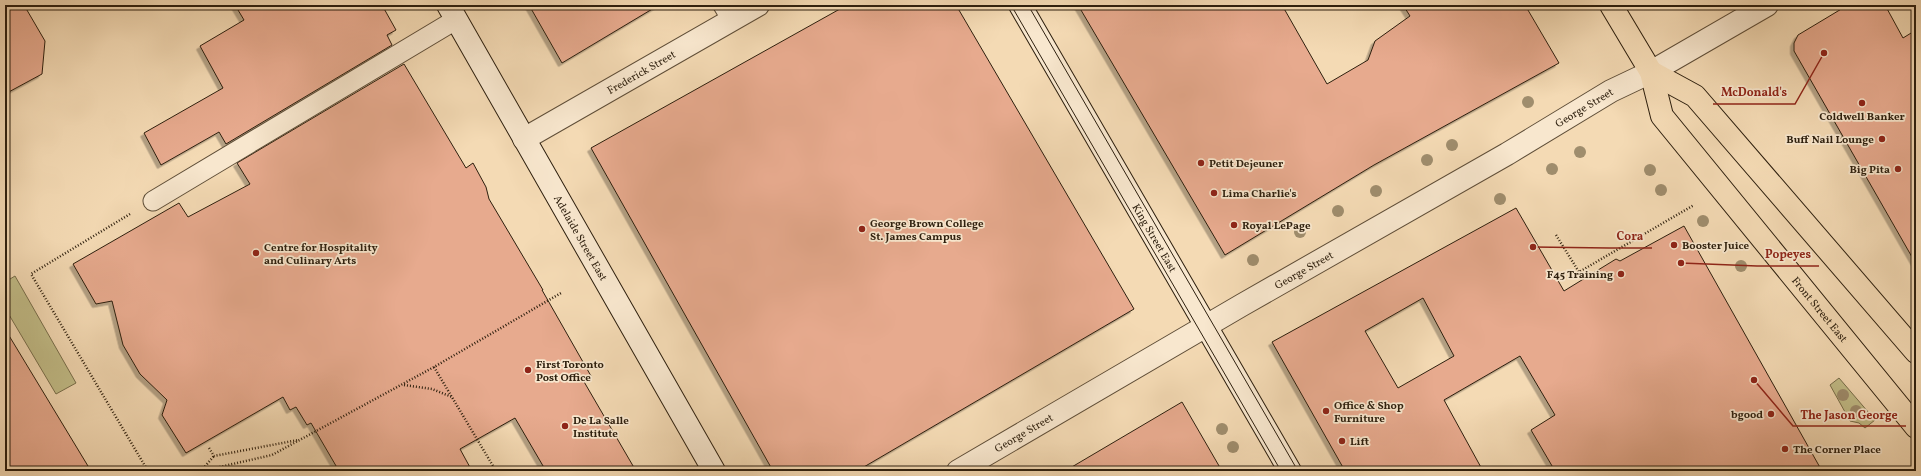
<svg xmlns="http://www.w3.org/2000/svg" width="1921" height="476" viewBox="0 0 1921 476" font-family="Vollkorn,serif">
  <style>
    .green { fill: #c2bd88; stroke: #786e4b }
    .building { fill: #e7aa8e; stroke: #2d1f0e; fill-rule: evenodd; filter: url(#shadow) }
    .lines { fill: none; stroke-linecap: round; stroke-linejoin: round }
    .service-casing { stroke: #5f4e38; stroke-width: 21 }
    .minor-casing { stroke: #5f4e38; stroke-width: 24 }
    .secondary-casing { stroke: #2d1f0e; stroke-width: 24 }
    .primary-casing { stroke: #2d1f0e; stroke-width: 24 }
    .path { stroke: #2d1f0e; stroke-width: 2.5; stroke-dasharray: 1 2; stroke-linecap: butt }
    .service { stroke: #f8e7ce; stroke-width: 19 }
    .minor { stroke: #f8e7ce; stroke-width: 22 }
    .secondary { stroke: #f8e7ce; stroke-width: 22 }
    .primary { stroke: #f4dab4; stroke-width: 22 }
    .tram { stroke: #2d1f0e; stroke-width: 1 }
    .tree { fill: #9f8d6d }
    .poi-dot { fill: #8f2418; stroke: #f8e7ce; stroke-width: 1.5 }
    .labels { text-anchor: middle; stroke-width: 3.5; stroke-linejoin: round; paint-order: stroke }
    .street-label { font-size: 11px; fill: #2d1f0e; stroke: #f8e7ce }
    .poi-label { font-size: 11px; font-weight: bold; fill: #2d1f0e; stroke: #f8e7ce; text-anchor: start }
    .leader { fill: none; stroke: #8f2418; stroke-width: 1.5 }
    .callout-dot { fill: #8f2418; stroke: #f8e7ce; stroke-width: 1.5 }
    .callout-label { font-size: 12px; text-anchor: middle; font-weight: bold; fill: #8f2418; stroke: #f8e7ce; stroke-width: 3.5; stroke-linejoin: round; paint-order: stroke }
  </style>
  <defs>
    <filter id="shadow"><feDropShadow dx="-3.5" dy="3.5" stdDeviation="0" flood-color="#0004"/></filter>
  </defs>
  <rect width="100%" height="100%" fill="#f4dab4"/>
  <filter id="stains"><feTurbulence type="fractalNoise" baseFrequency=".005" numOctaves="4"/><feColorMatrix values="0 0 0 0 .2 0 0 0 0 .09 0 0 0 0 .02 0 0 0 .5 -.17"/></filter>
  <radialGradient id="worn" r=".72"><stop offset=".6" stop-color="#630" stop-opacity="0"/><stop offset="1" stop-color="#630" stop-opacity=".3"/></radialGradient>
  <g class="green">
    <path d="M15,276l61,107 -20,11 -51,-86v-26z"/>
    <path d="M1839,378l36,42 -10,8 -6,-5 -9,-2 -20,-36z"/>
  </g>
  <g class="building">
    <path d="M5,5h19l21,36 -3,33 -37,20z"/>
    <path d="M235,5h147l14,25 -9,5 5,10 -166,99 -7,-12 -58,33 -17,-32 79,-45 -23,-42 44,-26z"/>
    <path d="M529,5h130l-97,58z"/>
    <path d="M847,5h109l178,304 -277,162h-84l-182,-323z"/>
    <path d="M1078,5h204l45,79 41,-24 7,-19 35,-25 -7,-11h122l34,58 -185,102 -149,90z"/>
    <path d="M1848,5h37l18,33 13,-8v234l-122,-213v-8l4,-8z"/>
    <path d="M404,64l62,104 7,-5 13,24 3,12 54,91h-1l49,86 -8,4 53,91h-90l-31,-53 -55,31 12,22h-133l-28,-48 -4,2 -11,-18 -6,3 -7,-13 -97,56 -24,-38 5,-15 -27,-26 -17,-29 -11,-44 -16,3 -23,-40 106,-61 9,14 62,-33 -13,-21z"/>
    <path d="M1516,208l48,83 52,-32 4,2 64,-35 138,245h-267l-24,-41 24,-15 -35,-59 -76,44 39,71h-138l-73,-129zM1423,298l31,58 -56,32 -33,-57z"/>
    <path d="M5,329l86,142h-86z"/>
    <path d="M1182,402l40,69h-157z"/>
  </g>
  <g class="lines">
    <g class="service-casing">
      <g id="service">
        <path d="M723,5l9,15"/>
        <path d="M153,201l304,-182"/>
      </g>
    </g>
    <g class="minor-casing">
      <g id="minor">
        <path id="s1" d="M524,139l234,-134"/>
        <path id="s2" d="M958,471l284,-166 265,-151 104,-63 40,-19 116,-67"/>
      </g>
    </g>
    <g class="secondary-casing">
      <g id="secondary">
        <path id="s3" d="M448,5l266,466"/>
        <path id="s4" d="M1020,5l270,466"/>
      </g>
    </g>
    <g class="primary-casing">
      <g id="primary">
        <path id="s5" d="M1611,5l40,67 11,44 254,311"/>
        <path d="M1651,72l44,24 221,256"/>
      </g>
    </g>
    <g class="path">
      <path d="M130,214l-99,60 117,197"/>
      <path d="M1556,235l23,37 115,-67"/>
      <path d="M434,367l62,104"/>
      <path d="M404,385l28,4 20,8"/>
      <path d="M209,448l5,8 84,-16"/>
      <path d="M201,471l13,-15"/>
      <path d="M202,471l70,-16 162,-88 127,-74"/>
    </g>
    <use href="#service" class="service"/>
    <use href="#minor" class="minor"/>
    <use href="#secondary" class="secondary"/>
    <use href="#primary" class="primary"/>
    <g class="tram">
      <path d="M1011,5l270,466"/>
      <path d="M1028,5l270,466"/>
    </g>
  </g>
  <g class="tree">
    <circle cx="1528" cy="102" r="6"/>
    <circle cx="1452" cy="145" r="6"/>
    <circle cx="1580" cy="152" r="6"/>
    <circle cx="1427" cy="160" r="6"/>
    <circle cx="1552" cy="169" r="6"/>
    <circle cx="1650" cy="170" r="6"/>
    <circle cx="1661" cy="190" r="6"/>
    <circle cx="1376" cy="191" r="6"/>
    <circle cx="1500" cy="199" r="6"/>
    <circle cx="1338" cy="211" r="6"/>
    <circle cx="1703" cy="221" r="6"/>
    <circle cx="1300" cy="232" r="6"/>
    <circle cx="1253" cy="260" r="6"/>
    <circle cx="1741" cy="266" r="6"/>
    <circle cx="1843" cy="395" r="6"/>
    <circle cx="1856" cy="411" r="6"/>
    <circle cx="1222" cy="429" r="6"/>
    <circle cx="1233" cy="447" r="6"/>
  </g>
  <g class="poi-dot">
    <circle cx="1862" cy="103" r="4"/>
    <circle cx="1882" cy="139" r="4"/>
    <circle cx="1201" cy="163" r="4"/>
    <circle cx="1898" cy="169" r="4"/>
    <circle cx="1214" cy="193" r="4"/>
    <circle cx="1234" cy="225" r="4"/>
    <circle cx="862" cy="229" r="4"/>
    <circle cx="1674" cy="245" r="4"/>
    <circle cx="256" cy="253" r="4"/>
    <circle cx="1621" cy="274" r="4"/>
    <circle cx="528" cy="370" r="4"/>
    <circle cx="1326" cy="411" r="4"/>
    <circle cx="1771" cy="414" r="4"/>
    <circle cx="565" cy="426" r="4"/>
    <circle cx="1342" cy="441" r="4"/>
    <circle cx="1785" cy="449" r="4"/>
  </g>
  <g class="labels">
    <g class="street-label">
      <text dy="4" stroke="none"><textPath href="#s1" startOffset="135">Frederick Street</textPath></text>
      <text dy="4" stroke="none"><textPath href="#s2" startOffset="724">George Street</textPath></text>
      <text dy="4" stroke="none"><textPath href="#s3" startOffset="268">Adelaide Street East</textPath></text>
      <text dy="4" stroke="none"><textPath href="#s4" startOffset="269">King Street East</textPath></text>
      <text dy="4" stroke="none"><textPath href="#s2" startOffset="400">George Street</textPath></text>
      <text dy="4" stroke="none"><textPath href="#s5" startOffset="373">Front Street East</textPath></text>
      <text dy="4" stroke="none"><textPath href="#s2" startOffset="76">George Street</textPath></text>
    </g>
    <g class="poi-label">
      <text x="1862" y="120" text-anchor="middle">Coldwell Banker</text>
      <text x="1874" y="143" text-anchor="end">Buff Nail Lounge</text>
      <text x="1209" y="167">Petit Dejeuner</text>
      <text x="1890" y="173" text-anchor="end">Big Pita</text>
      <text x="1222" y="197">Lima Charlie's</text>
      <text x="870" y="227">George Brown College<tspan x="870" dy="13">St. James Campus</tspan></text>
      <text x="1242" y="229">Royal LePage</text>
      <text x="1682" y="249">Booster Juice</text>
      <text x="264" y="251">Centre for Hospitality<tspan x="264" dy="13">and Culinary Arts</tspan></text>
      <text x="1613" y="278" text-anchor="end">F45 Training</text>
      <text x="536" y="368">First Toronto<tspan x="536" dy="13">Post Office</tspan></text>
      <text x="1334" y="409">Office &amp; Shop<tspan x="1334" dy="13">Furniture</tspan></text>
      <text x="1763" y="418" text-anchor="end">bgood</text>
      <text x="573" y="424">De La Salle<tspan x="573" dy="13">Institute</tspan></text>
      <text x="1350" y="445">Lift</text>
      <text x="1793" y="453">The Corner Place</text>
    </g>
  </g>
  <path class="leader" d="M1824 53L1795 104H1713M1533 247L1609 248H1652M1681 263L1757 266H1819M1754 380L1793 426H1906"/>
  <g class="callout-dot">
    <circle cx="1824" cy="53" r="4"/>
    <circle cx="1533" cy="247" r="4"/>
    <circle cx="1681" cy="263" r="4"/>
    <circle cx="1754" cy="380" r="4"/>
  </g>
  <g class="callout-label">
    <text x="1754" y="96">McDonald's</text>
    <text x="1630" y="240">Cora</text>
    <text x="1788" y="258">Popeyes</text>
    <text x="1849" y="419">The Jason George</text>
  </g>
  <rect width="1921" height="476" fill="none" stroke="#f4dab4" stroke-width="20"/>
  <rect x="6" y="6" width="1909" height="464" fill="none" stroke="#2d1f0e" stroke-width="2"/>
  <rect x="10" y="10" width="1901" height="456" fill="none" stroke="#2d1f0e"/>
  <rect width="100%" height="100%" filter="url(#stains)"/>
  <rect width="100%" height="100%" fill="url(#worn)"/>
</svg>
